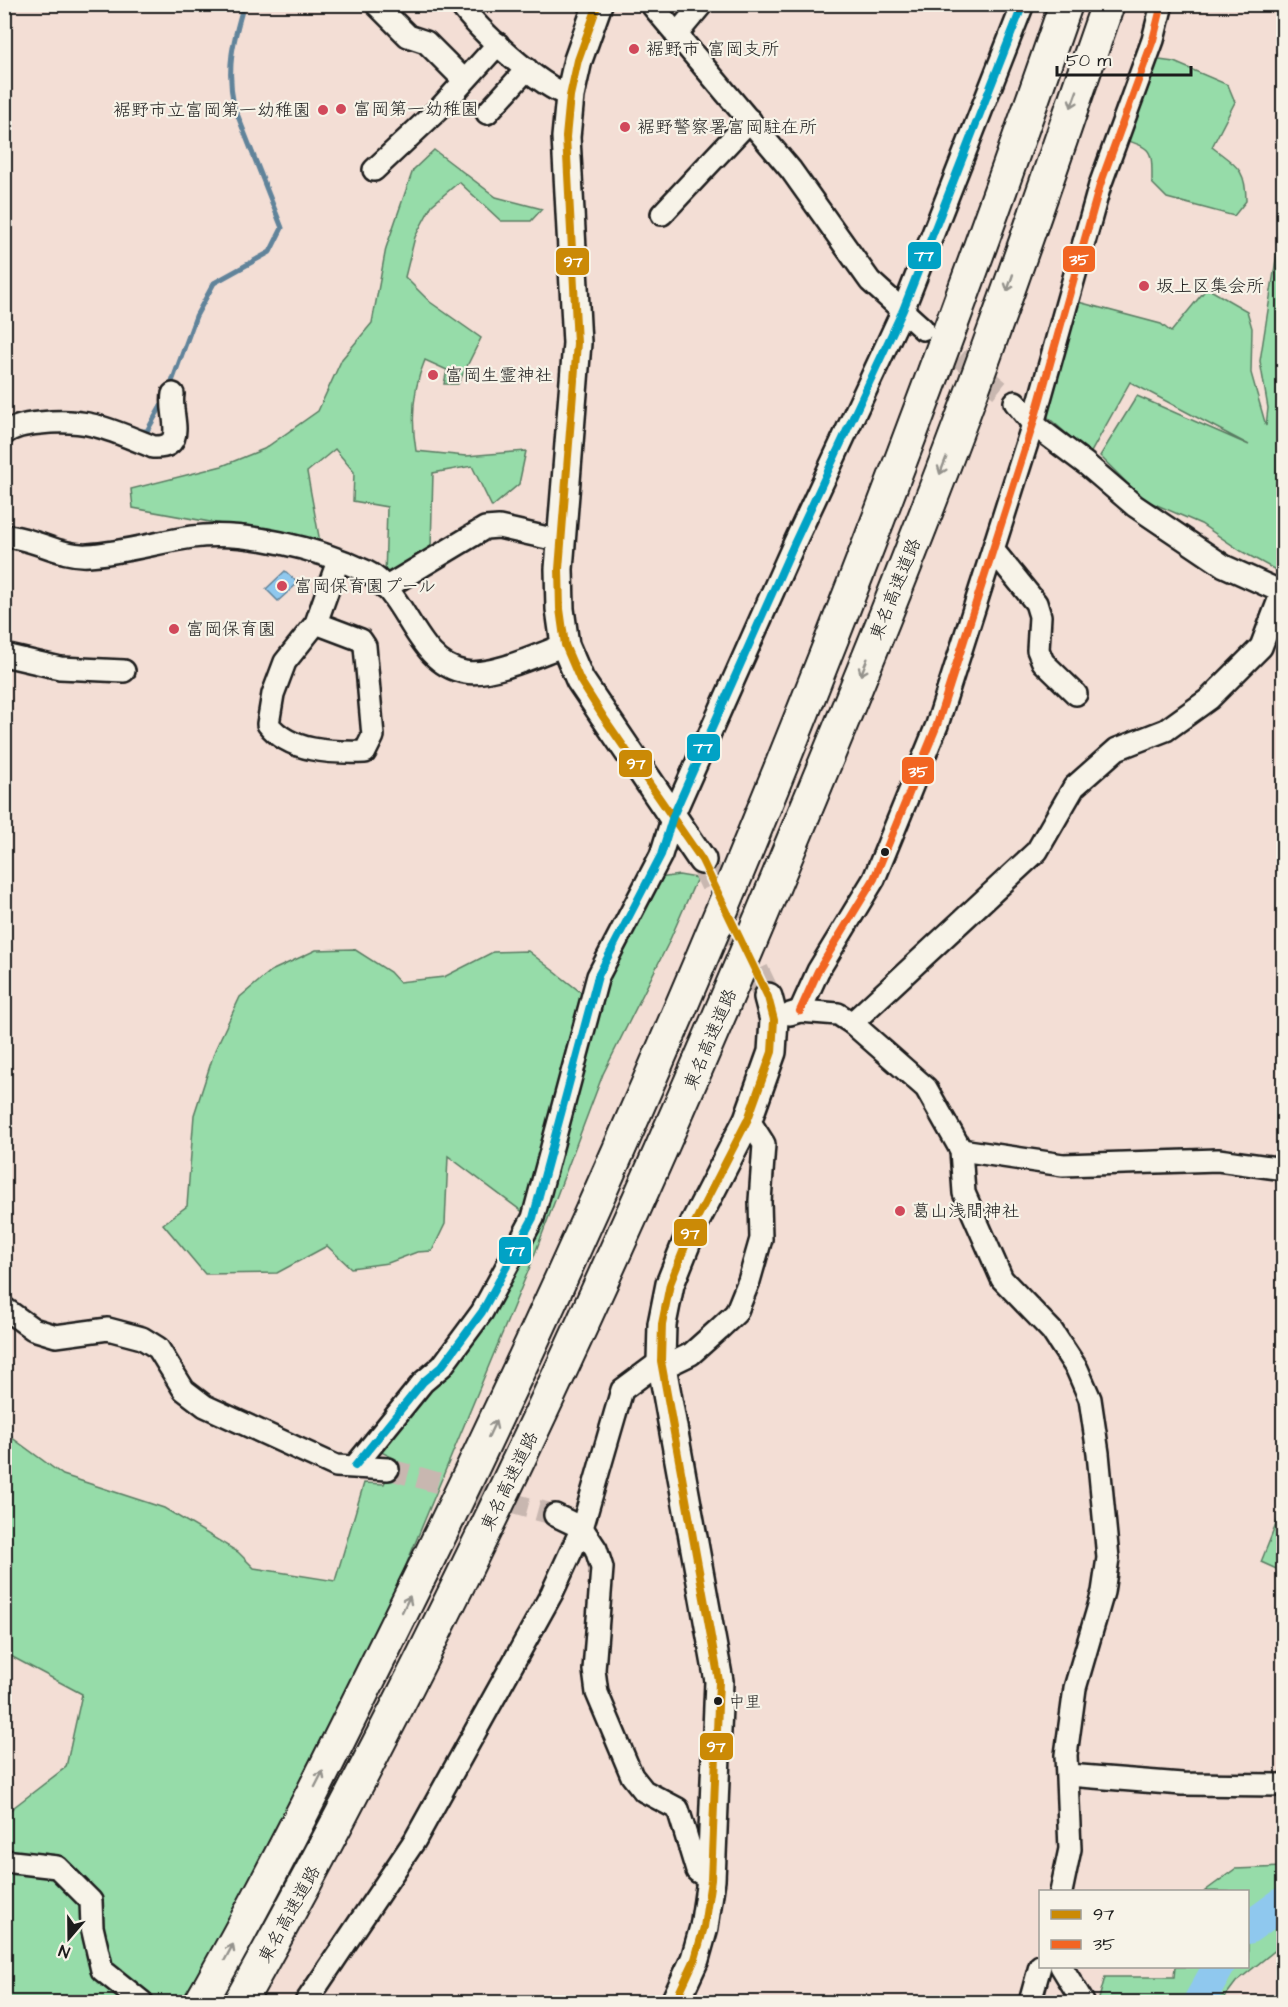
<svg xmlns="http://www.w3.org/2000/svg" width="1288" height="2007" viewBox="0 0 1288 2007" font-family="'Architects Daughter','Klee One',sans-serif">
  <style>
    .green { fill: #96dca9; stroke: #597c62; stroke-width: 1.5 }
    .water { fill: #8fc8ee; stroke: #61839a; stroke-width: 1.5 }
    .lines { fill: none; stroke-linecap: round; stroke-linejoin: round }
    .stream { stroke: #61839a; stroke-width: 5 }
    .river { stroke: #8fc8ee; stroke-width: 32 }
    .minor-tunnel { stroke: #c8b7b0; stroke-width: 21; stroke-dasharray: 21 10; stroke-linecap: butt }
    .major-tunnel { stroke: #c8b7b0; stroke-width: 27; stroke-dasharray: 27 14; stroke-linecap: butt }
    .minor-casing { stroke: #1c1c1c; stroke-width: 26 }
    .major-casing { stroke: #1c1c1c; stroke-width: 32 }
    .highway-casing { stroke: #1c1c1c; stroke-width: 36 }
    .minor { stroke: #f7f3e8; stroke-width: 21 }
    .major { stroke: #f7f3e8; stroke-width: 27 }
    .highway { stroke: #f7f3e8; stroke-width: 32 }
    .bus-1-casing { stroke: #f7f3e8; stroke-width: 12 }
    .bus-2-casing { stroke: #f7f3e8; stroke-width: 12 }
    .bus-3-casing { stroke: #f7f3e8; stroke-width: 12 }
    .bus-1 { stroke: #cb8a06; stroke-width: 8 }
    .bus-2 { stroke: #f26522; stroke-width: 8 }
    .bus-3 { stroke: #01a2c5; stroke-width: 8 }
    .oneway { stroke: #94928c }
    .poi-dot { fill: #d1495b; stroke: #f7f3e8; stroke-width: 2 }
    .bus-dot { fill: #1c1c1c; stroke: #f7f3e8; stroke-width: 2 }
    .labels { text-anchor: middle; stroke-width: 4.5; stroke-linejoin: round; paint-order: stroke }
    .bus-label { font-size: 16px; fill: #1c1c1c; stroke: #f7f3e8; text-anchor: start }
    .poi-label { font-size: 18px; fill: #1c1c1c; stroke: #f7f3e8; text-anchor: start }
    .street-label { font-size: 18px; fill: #1c1c1c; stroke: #f7f3e8 }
    .line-badge { stroke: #f7f3e8; stroke-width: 2 }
    .badge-label { font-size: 16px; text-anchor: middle; font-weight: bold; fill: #fff }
  </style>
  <rect width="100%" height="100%" fill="#f3ded5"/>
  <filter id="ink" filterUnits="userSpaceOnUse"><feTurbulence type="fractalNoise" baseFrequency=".0167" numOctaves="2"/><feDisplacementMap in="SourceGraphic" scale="12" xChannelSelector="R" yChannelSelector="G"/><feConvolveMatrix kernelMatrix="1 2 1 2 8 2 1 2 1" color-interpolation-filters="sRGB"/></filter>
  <g filter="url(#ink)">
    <g class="green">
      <path d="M1152,59l22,3 54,23 7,17 -23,45c24,19 34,21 34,54l-12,15 -67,-18 -15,-15c0,-35 1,-34 -32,-45z"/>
      <path d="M434,150l62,47 46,12 -11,12h-30l-42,-39 -27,23 -17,32 -10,40 25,25 51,36 -23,46h-14l3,-14 -22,-10c-12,28 -14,60 -9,91l50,5 60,-5 -7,33 -27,23 -20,-41 -39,7 -2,75 -46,29 2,-70 -34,-6 1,-29 -19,-23 -28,23 13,70 -187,-34 -2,-19 91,-23 42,-17 54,-38 24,-52 30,-36 14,-75 27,-78z"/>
      <path d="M1283,215v359l-42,-23 -40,-27 -58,-25 -43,-43 37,-60 112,49 -119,-63 -40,72 -46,-40 23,-115 94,25 10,8 36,-44 40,23 5,17 -1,45 15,53 2,-18 -8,-47z"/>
      <path d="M679,875l18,3 -29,66 -65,130 -74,195 -167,402 -170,331h-187v-188l61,-47 16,-73 -77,-41 -1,-221 59,43 101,33 74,44 16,16 81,13 29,-98 20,1 12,-25 -15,-7 155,-230 -88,-66 -3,68 -13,27 -15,1 -29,11 -37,5 -24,-22 -50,27 -72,1 -42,-50 24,-18 7,-91 21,-65 25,-53 31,-26 45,-21 38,-1 36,23 9,10 45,-5 49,-25 35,-1 68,53 57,-125z"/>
      <path d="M1283,1507v65l-22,-10z"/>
      <path d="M1283,1867v77l-47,38 -15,20h-123l7,-25h69l1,-10 73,-1v-74l-43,-1 30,-22z"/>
    </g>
    <path class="water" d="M285,571l13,12 -20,18 -12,-12z"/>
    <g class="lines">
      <g class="stream">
        <path d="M169,390l27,-74 18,-33 56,-31 12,-24 -48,-122c-8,-38 -1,-65 10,-102"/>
        <path d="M136,431h11l18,-32"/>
      </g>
      <g class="river">
        <path d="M1248,1928l36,-26"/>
        <path d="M1199,2002l20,-36"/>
      </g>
      <g class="minor-tunnel">
        <path d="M935,338l80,64"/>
        <path d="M388,1469l167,46"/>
      </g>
      <path class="major-tunnel" d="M702,860l66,137"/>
      <g class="minor-casing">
        <g id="minor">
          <path d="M376,4l32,32 18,6 38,38"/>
          <path d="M460,4c19,27 79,82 110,92"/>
          <path d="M651,4l140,166 79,111 53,48"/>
          <path d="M676,35l26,-31"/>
          <path d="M487,113l40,-44"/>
          <path d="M374,170l67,-63 57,-63"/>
          <path d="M662,214l88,-94"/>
          <path d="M1015,402l18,22 53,40 49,42 89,60 60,27"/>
          <path d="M4,434c9,-8 24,-10 36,-11 48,-5 69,6 113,24 36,2 16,-32 20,-53"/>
          <path d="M4,536c29,1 56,21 84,19 35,-2 70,-13 104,-18 51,-7 126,11 173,34 42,20 50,93 100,101 27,5 74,-18 100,-27"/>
          <path d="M994,551l42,52 4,13 -2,34 5,12 33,32"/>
          <path d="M385,588l100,-60 14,-1 62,14"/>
          <path d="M316,623l45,17 4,6 8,90 -8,16c-33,1 -76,0 -97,-28l5,-30 12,-32 31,-39 22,-62"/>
          <path d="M4,655l56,13 64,3"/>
          <path d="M800,1011l18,-40 56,-92 63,-154 96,-301 67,-239 53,-145 9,-36"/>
          <path d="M790,1014l10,-3 38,3 14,9 74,65 35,62 3,43 38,86 50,52 25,38 13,30 8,54 10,105 -5,34 -28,96 -9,67 4,94 -9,43"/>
          <path d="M852,1023l185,-172 37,-64 43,-38 49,-19 43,-31 52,-52 21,-55"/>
          <path d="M961,1150l102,15 155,-5 66,9"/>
          <path d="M4,1308l29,21 23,7 52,-7 34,9 16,10 26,42 21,16 131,60 52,3"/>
          <path d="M662,1368l29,-14 28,-25 17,-16 13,-32 12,-42 -1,-38 4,-57 -16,-25"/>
          <path d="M355,1466l68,-84 19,-16 40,-54 51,-94 65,-242 63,-121 12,-39 121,-272 109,-234 120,-306"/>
          <path d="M555,1515l27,13 14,21 6,19 -8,102 3,23 35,83 12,15 34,18 19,62 14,9"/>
          <path d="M1068,1775l114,9 102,1"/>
          <path d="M4,1861l53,6 34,34 1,26 10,43 40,32"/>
          <path d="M1061,1966l22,36"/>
          <path d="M306,2002l109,-162 137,-247 30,-65 40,-138 39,-29"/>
          <path d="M1030,2002l10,-36"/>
        </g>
      </g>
      <g class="major-casing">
        <g id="major">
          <path d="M598,4l-20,56 -8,36 -4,41 11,206 -18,226 1,40 5,36 15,35 122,180"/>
          <path d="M675,2002l20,-43 9,-32 7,-47 8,-199 -58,-320 1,-37 8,-40 24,-60 54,-105 24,-67 2,-32 -6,-23"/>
        </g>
      </g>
      <g class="highway-casing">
        <g id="highway">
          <path d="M201,2002c81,-142 152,-291 225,-438 248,-505 456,-1028 640,-1560"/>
          <path d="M240,2002c201,-360 375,-735 534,-1116 76,-182 152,-365 218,-550 40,-110 77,-221 116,-332"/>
        </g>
      </g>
      <use href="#minor" class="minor"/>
      <use href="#major" class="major"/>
      <use href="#highway" class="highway"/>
      <g class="bus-1-casing">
        <path id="bus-1" d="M598,4l-20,56 -8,36 -4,41 11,206 -18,226 1,40 5,36 15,35 24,38 98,142 66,137 6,23 -2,32 -24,67 -54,105 -24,60 -8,40 -1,37 58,320 -8,199 -7,47 -9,32 -20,43"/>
      </g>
      <g class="bus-2-casing">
        <path id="bus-2" d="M800,1011l18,-40 56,-92 63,-154 96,-301 67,-239 53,-145 9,-36"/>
      </g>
      <g class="bus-3-casing">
        <path id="bus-3" d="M355,1466l68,-84 19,-16 40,-54 51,-94 65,-242 63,-121 12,-39 121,-272 109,-234 120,-306"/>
      </g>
      <use href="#bus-1" class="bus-1"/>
      <use href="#bus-2" class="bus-2"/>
      <use href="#bus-3" class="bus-3"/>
    </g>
    <defs><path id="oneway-shaft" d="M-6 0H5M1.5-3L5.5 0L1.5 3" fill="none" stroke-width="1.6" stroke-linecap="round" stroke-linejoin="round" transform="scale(1.5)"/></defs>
    <g class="oneway">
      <use href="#oneway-shaft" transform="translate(1074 99) rotate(110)"/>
      <use href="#oneway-shaft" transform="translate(1010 283) rotate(109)"/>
      <use href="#oneway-shaft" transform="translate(943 466) rotate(111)"/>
      <use href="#oneway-shaft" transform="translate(864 667) rotate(112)"/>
      <use href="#oneway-shaft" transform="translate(492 1429) rotate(-65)"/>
      <use href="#oneway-shaft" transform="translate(406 1604) rotate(-64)"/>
      <use href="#oneway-shaft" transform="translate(319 1779) rotate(-63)"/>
      <use href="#oneway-shaft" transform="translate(229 1952) rotate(-62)"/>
    </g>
  </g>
  <g class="poi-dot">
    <circle cx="634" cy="49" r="6"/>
    <circle cx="341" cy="109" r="6"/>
    <circle cx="323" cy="110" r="6"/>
    <circle cx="625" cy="127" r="6"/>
    <circle cx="1144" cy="286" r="6"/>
    <circle cx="433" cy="375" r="6"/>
    <circle cx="282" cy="586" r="6"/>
    <circle cx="174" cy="629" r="6"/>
    <circle cx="900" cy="1211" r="6"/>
  </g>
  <g class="bus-dot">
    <circle cx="885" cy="852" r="5"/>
    <circle cx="718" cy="1701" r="5"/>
  </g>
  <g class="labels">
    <g class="bus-label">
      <text x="729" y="1707">中里</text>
    </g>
    <g class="poi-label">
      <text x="646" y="55">裾野市 富岡支所</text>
      <text x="353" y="115">富岡第一幼稚園</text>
      <text x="311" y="116" text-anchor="end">裾野市立富岡第一幼稚園</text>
      <text x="637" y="133">裾野警察署富岡駐在所</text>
      <text x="1156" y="292">坂上区集会所</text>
      <text x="445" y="381">富岡生霊神社</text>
      <text x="294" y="592">富岡保育園プール</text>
      <text x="186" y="635">富岡保育園</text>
      <text x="912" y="1217">葛山浅間神社</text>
    </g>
    <g class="street-label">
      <text transform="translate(895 589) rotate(-68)" y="6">東名高速道路</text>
      <text transform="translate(710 1039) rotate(-67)" y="6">東名高速道路</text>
      <text transform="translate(509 1481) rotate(-64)" y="6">東名高速道路</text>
      <text transform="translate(289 1914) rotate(-61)" y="6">東名高速道路</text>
    </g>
  </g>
  <g class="line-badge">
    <rect x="907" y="241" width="35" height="29" rx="6" fill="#01a2c5"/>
    <rect x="1062" y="245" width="34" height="28" rx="6" fill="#f26522"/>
    <rect x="555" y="247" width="35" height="29" rx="6" fill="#cb8a06"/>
    <rect x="686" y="733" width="35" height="29" rx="6" fill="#01a2c5"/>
    <rect x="618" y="749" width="35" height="29" rx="6" fill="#cb8a06"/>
    <rect x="901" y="756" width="34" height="29" rx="6" fill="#f26522"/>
    <rect x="673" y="1218" width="35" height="29" rx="6" fill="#cb8a06"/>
    <rect x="498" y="1236" width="34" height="29" rx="6" fill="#01a2c5"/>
    <rect x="699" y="1732" width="35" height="29" rx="6" fill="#cb8a06"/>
  </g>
  <g class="badge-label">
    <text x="924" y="261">77</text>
    <text x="1079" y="265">35</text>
    <text x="573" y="267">97</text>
    <text x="703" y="753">77</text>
    <text x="636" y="769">97</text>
    <text x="918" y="777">35</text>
    <text x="690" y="1239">97</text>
    <text x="515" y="1256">77</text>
    <text x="716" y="1752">97</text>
  </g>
  <rect width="1288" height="2007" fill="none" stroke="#f7f3e8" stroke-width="24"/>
  <rect x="12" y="12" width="1264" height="1983" fill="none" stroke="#1c1c1c" stroke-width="2" filter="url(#ink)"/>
  <rect x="1039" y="1890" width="210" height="78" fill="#f7f3e8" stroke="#9f9d96" stroke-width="1.5"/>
  <rect x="1051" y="1910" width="30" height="9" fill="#cb8a06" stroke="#9f9d96" stroke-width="1.5"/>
  <text x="1093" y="1920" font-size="18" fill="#1c1c1c">97</text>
  <rect x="1051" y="1940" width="30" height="9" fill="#f26522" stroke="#9f9d96" stroke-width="1.5"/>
  <text x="1093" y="1950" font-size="18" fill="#1c1c1c">35</text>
  <g transform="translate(69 1938) rotate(200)" stroke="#f7f3e8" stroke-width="4.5" paint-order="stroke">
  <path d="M0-4.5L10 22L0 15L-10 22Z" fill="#1c1c1c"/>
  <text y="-9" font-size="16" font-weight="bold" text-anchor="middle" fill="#1c1c1c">N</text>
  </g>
  <path d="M1057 66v9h134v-9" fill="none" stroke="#1c1c1c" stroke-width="3"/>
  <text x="1066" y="66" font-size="18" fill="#1c1c1c" stroke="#f7f3e8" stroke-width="4.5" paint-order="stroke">50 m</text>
</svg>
